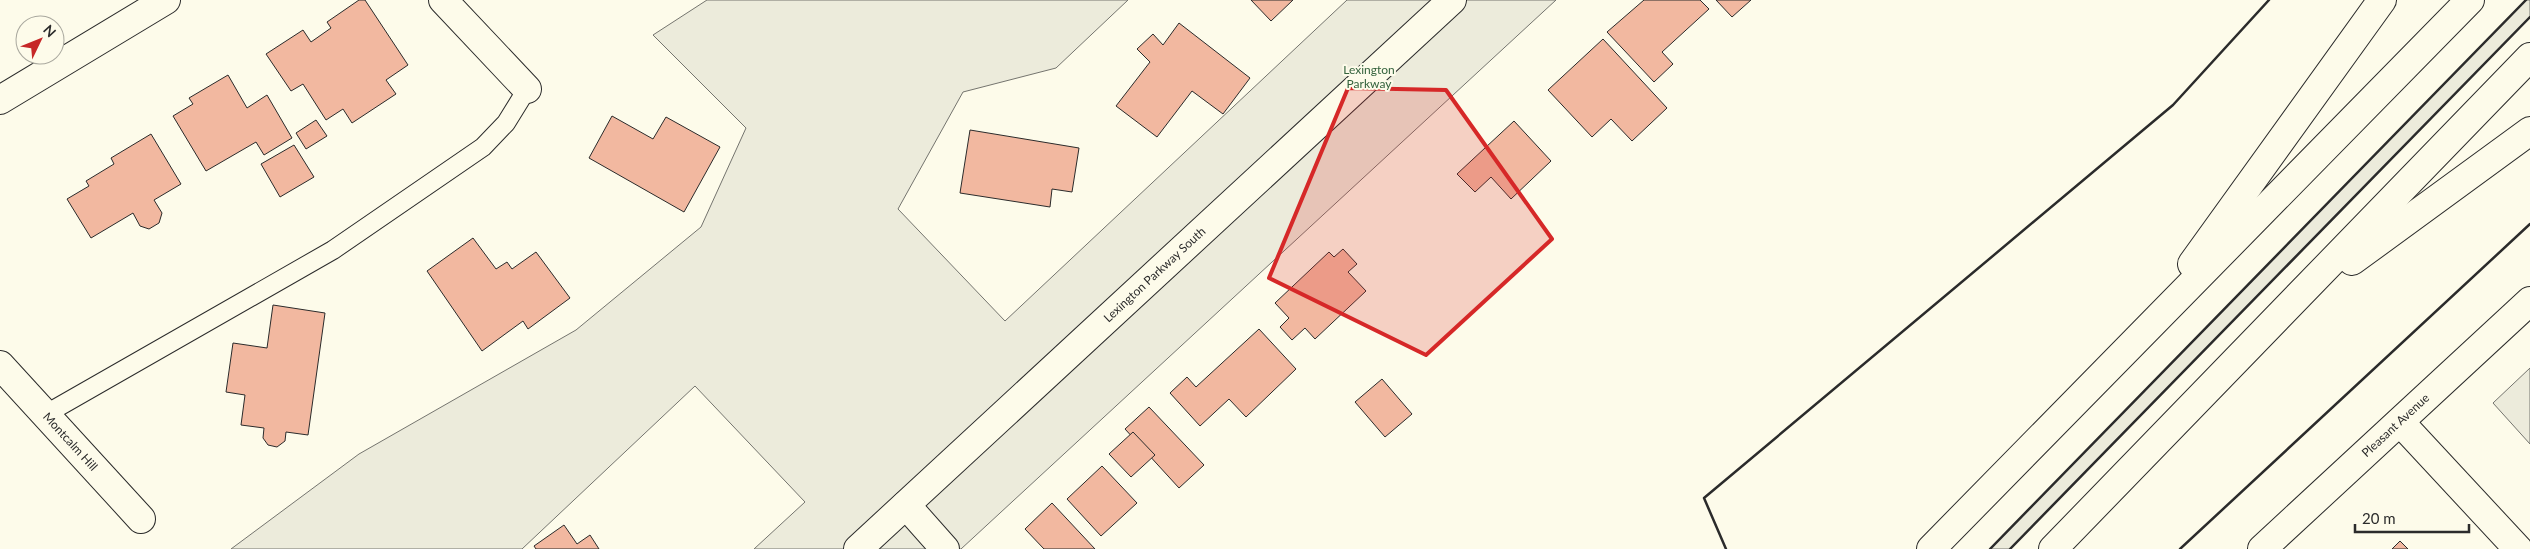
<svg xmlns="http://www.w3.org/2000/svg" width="2530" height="549" viewBox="0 0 2530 549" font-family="Lato,sans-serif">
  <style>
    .green { fill: #ecebdb; stroke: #74746e }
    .building { fill: #f2b8a0; stroke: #2b2b2b }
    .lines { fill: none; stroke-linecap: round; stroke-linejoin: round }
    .service-casing { stroke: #2b2b2b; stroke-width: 20 }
    .minor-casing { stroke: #2b2b2b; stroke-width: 30 }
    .tertiary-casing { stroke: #2b2b2b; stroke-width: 30 }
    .motorway-casing { stroke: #2b2b2b; stroke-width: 30 }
    .service { stroke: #fdfbea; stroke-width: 18 }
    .minor { stroke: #fdfbea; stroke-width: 28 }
    .tertiary { stroke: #fdfbea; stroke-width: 28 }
    .motorway { stroke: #fdfbea; stroke-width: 28 }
    .wall { stroke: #2b2b2b; stroke-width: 2.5 }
    .marked { fill: #d62828; fill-opacity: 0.2; stroke: #d62828; stroke-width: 4; stroke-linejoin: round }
    .labels { text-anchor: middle; stroke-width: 4; stroke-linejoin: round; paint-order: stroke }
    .park-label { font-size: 12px; fill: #34623c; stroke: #fdfbea }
    .street-label { font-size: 12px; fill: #2b2b2b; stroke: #fdfbea }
  </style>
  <rect width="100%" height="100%" fill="#fdfbea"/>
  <g class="green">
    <path d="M707,0h421l-72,68 -93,24 -65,117 107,112 342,-321h209l-595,549h-207l51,-47 -110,-116 -173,163h-291l128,-95 217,-124 125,-103 45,-99 -93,-93z"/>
    <path d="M2526,0h4v17l-520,532h-20z"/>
    <path d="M2530,368v76l-37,-41z"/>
  </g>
  <g class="building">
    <path d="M359,0h6l43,65 -22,15 10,14 -44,29 -9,-14 -17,11 -23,-36 -12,7 -25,-37 37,-24 8,12 20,-14 -4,-6z"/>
    <path d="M1251,0h42l-22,21z"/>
    <path d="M1644,0h56l9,9 -47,43 11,12 -19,18 -47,-50z"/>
    <path d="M1716,0h35l-19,17z"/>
    <path d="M1179,23l71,55 -27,36 -31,-23 -35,46 -41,-31 34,-44 -13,-13 16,-15 10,11z"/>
    <path d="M1603,39l64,69 -35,33 -21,-22 -19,18 -44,-47z"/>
    <path d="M228,75l19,33 20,-13 25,43 -28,17 -8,-13 -50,29 -33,-55 20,-12 -4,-6z"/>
    <path d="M612,116l41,23 13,-22 54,30 -36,65 -95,-54z"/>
    <path d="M316,120l11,16 -21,13 -10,-16z"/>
    <path d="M1514,121l37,40 -40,38 -20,-22 -16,15 -18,-18z"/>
    <path d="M970,130l109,18 -7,44 -20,-3 -2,18 -90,-14z"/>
    <path d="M151,134l30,50 -27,16 8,13 -3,10 -10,6 -9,-3 -7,-13 -42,25 -24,-39 22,-13 -3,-5 28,-17 -3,-6z"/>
    <path d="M294,145l20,32 -34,20 -19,-33z"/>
    <path d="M473,238l23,31 11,-7 5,7 24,-17 34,46 -42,31 -5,-8 -41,30 -55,-80z"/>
    <path d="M1343,249l14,15 -9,8 18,19 -51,48 -10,-11 -13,12 -12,-13 9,-9 -14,-15 54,-51 5,5z"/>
    <path d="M273,305l52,8 -17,122 -22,-3 -1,9 -8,6 -9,-2 -5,-7 1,-10 -23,-3 4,-30 -19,-3 7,-49 34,5z"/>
    <path d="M1259,329l37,40 -50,48 -17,-18 -29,27 -30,-33 17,-16 9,10z"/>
    <path d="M1382,379l30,35 -27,23 -30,-35z"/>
    <path d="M1149,407l55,58 -25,23 -54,-59z"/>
    <path d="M1133,432l22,23 -24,22 -22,-23z"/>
    <path d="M1102,466l35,37 -36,33 -34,-37z"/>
    <path d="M1052,503l43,46h-51l-19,-20z"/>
    <path d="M564,525l13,19 13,-9 9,14h-63l-2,-3z"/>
    <path d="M2400,541l8,8h-16z"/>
  </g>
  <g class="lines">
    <g class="service-casing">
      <path id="service" d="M46,414l287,-164 150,-103 23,-24 21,-34"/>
    </g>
    <g class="minor-casing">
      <g id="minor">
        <path d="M443,0l84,89"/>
        <path d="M0,100l166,-100"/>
        <path id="s1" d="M0,365l141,154"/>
        <path d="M2400,422l118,127"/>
        <path d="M906,505l39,44"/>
        <path id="s2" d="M2262,549l268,-248"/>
      </g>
    </g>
    <g class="tertiary-casing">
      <g id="tertiary">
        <path id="s3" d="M858,549l594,-549"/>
      </g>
    </g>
    <g class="motorway-casing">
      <g id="motorway">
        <path d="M2352,261l178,-130"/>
        <path d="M2192,264l190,-264"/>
        <path d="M1931,549l539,-549"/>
        <path d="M2053,549l477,-492"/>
      </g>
    </g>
    <use href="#service" class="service"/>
    <use href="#minor" class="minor"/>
    <use href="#tertiary" class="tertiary"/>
    <use href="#motorway" class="motorway"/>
    <g class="wall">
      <path d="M1726,549l-22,-51 469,-393 96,-105"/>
      <path d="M1990,549l536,-549"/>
      <path d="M2010,549l520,-532"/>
      <path d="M2180,549l350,-325"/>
    </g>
  </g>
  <path class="marked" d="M1348,88l98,2 106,149 -126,116 -157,-77z"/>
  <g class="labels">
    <g class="park-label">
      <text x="1369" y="74">Lexington<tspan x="1369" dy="14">Parkway</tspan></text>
    </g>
    <g class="street-label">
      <text dy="4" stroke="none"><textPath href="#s3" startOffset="404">Lexington Parkway South</textPath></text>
      <text dy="4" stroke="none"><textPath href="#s2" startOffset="182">Pleasant Avenue</textPath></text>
      <text dy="4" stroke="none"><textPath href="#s1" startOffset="104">Montcalm Hill</textPath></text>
    </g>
  </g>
  <g transform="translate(40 40) rotate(47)"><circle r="24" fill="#fdfbea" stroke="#a9a89e"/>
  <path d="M0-4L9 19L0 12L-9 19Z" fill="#c62828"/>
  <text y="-8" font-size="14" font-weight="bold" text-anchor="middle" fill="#2b2b2b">N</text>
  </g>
  <path d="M2355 524v8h114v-8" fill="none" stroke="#2b2b2b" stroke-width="2.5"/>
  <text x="2362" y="524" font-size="15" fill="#2b2b2b" stroke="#fdfbea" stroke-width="4" paint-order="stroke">20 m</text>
</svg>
